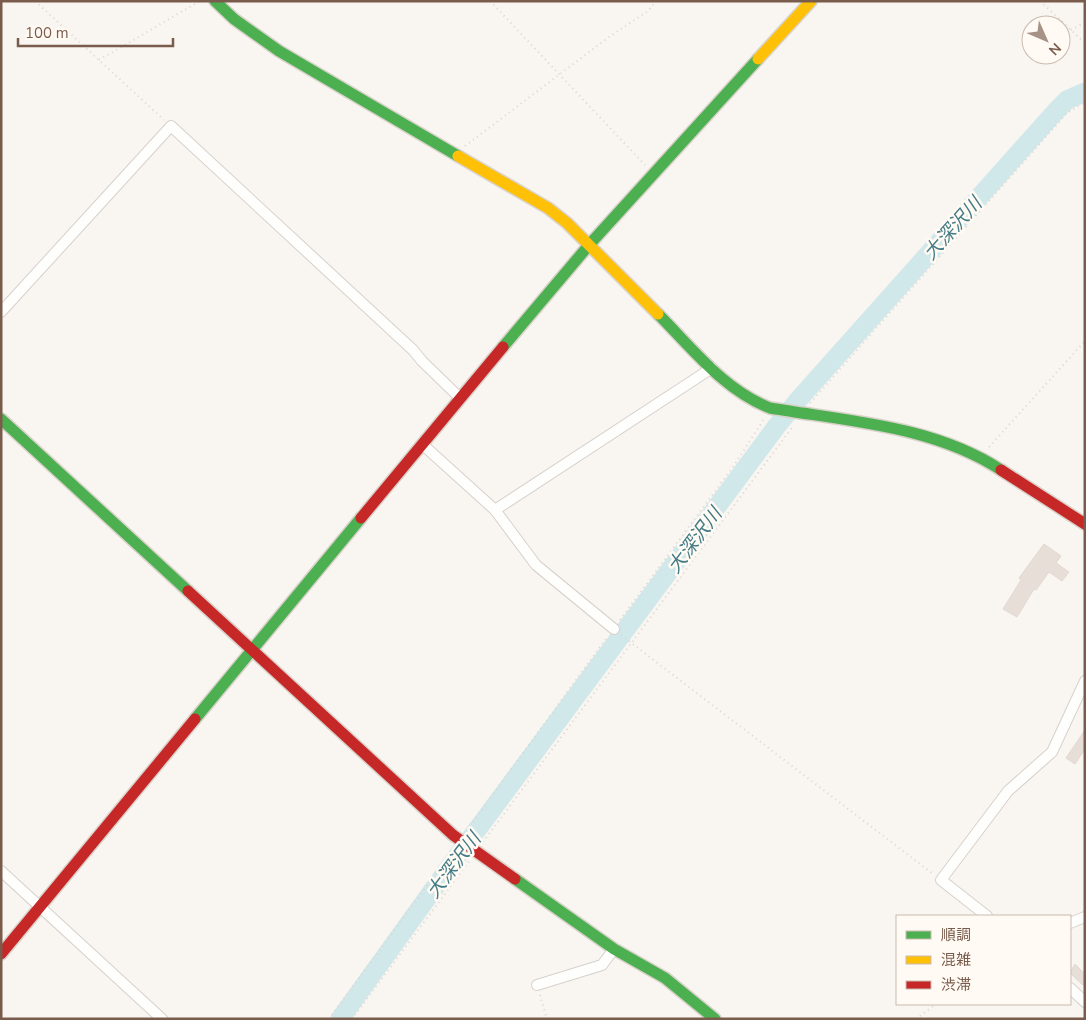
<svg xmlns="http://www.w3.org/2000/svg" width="1086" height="1020" viewBox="0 0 1086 1020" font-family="'Nunito Sans','Noto Sans JP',sans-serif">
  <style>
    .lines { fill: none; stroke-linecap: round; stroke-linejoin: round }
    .river { stroke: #d0e8ea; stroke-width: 19 }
    .building { fill: #e6ded7; stroke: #e2d8d2 }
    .street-casing { stroke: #d7d1cb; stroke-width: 12 }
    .fast-casing { stroke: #d9d2cb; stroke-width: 14 }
    .slow-casing { stroke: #d9d2cb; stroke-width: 14 }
    .jam-casing { stroke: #d9d2cb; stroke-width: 14 }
    .path { stroke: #dcd5d0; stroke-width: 2; stroke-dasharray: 1 4; stroke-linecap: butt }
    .street { stroke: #fefefd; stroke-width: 10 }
    .fast { stroke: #4caf50; stroke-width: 11 }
    .slow { stroke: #ffc107; stroke-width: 11 }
    .jam { stroke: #c62828; stroke-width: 11 }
    .labels { text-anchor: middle; stroke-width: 5; stroke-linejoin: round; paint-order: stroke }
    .water-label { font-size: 19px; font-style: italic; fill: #437c86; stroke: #fffaf3 }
  </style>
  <rect width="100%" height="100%" fill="#f9f5f0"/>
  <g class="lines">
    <path class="river" d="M340,1019l116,-161 320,-431 23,-28 257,-288 11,-11 18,-8"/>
  </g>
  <g class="building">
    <path d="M1044,544l17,12 -5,7 13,9 -7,9 -13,-9 -13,18 -2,-1 -17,28 -14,-8 18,-29 -2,-2z"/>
    <path d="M1085,730v19l-10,15 -9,-6z"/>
    <path d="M1075,964l10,10v13l-15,-14z"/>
  </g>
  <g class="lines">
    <g class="street-casing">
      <g id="street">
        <path d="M1,312l170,-186 242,224 9,11 38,37"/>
        <path d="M422,444l73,66 41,55 78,64"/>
        <path d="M495,510l217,-142"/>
        <path d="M1,871l161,148"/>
        <path d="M987,916l-46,-36 67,-89 44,-39 33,-71"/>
        <path d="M1070,923l15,-6"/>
        <path d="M537,985l65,-20 12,-16"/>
        <path d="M1070,988l15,14"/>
      </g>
    </g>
    <g class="fast-casing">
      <g id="fast">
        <path d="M215,1l19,18 45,32 179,105"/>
        <path d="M658,314c35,35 66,76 112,94 77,13 164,18 231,62"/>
        <path d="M503,347l86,-102 169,-186"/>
        <path d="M1,419l187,172"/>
        <path d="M195,719l166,-201"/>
        <path d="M515,879l99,70 51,29 50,41"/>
      </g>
    </g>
    <g class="slow-casing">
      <g id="slow">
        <path d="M758,59l53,-58"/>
        <path d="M458,156l90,52 19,15 91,91"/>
      </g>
    </g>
    <g class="jam-casing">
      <g id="jam">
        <path d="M1001,470l84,54"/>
        <path d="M361,518l142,-171"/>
        <path d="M188,591l265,244 62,44"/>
        <path d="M1,954l194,-235"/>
      </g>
    </g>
    <g class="path">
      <path d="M35,1l129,119"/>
      <path d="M490,1l155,164"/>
      <path d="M1040,1l45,42"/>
      <path d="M1071,30l14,-8"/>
      <path d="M99,60l101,-59"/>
      <path d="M465,146l144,-109 39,-26 8,-10"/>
      <path d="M810,403l257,-290 18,-11"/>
      <path d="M989,447l96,-106"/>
      <path d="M620,620l113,-153 31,-48"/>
      <path d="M621,635l312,239"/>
      <path d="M467,830l141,-194"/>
      <path d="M483,842l311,-417"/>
      <path d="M540,995l7,24"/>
      <path d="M329,1019l124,-169"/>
      <path d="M352,1019l118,-159"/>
      <path d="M916,1019l20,-15"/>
    </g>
    <use href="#street" class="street"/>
    <use href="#fast" class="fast"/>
    <use href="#slow" class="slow"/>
    <use href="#jam" class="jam"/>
  </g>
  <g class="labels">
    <g class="water-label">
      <text transform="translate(952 228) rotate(-48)" y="7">大深沢川</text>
      <text transform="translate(694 540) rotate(-53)" y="7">大深沢川</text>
      <text transform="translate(453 865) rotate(-53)" y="7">大深沢川</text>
    </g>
  </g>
  <rect width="1086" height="1020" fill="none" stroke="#7a5c4d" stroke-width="5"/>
  <rect x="896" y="915" width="175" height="90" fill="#fffaf3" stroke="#cabbb1"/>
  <rect x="906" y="931" width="25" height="8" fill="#4caf50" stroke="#cabbb1"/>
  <text x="941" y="940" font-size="15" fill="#7a5c4d">順調</text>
  <rect x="906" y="956" width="25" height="8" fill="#ffc107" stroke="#cabbb1"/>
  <text x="941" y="965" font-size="15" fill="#7a5c4d">混雑</text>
  <rect x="906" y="981" width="25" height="8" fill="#c62828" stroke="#cabbb1"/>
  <text x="941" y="990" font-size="15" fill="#7a5c4d">渋滞</text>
  <g transform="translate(1046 40) rotate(135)"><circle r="24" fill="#fffaf3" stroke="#cabbb1"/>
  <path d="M0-4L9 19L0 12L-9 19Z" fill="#a69286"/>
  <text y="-8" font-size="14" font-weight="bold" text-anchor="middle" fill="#7a5c4d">N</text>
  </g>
  <path d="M18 38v8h155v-8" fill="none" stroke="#7a5c4d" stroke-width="2.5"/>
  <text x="25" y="38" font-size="15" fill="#7a5c4d" stroke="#fffaf3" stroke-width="4" paint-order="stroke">100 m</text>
</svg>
